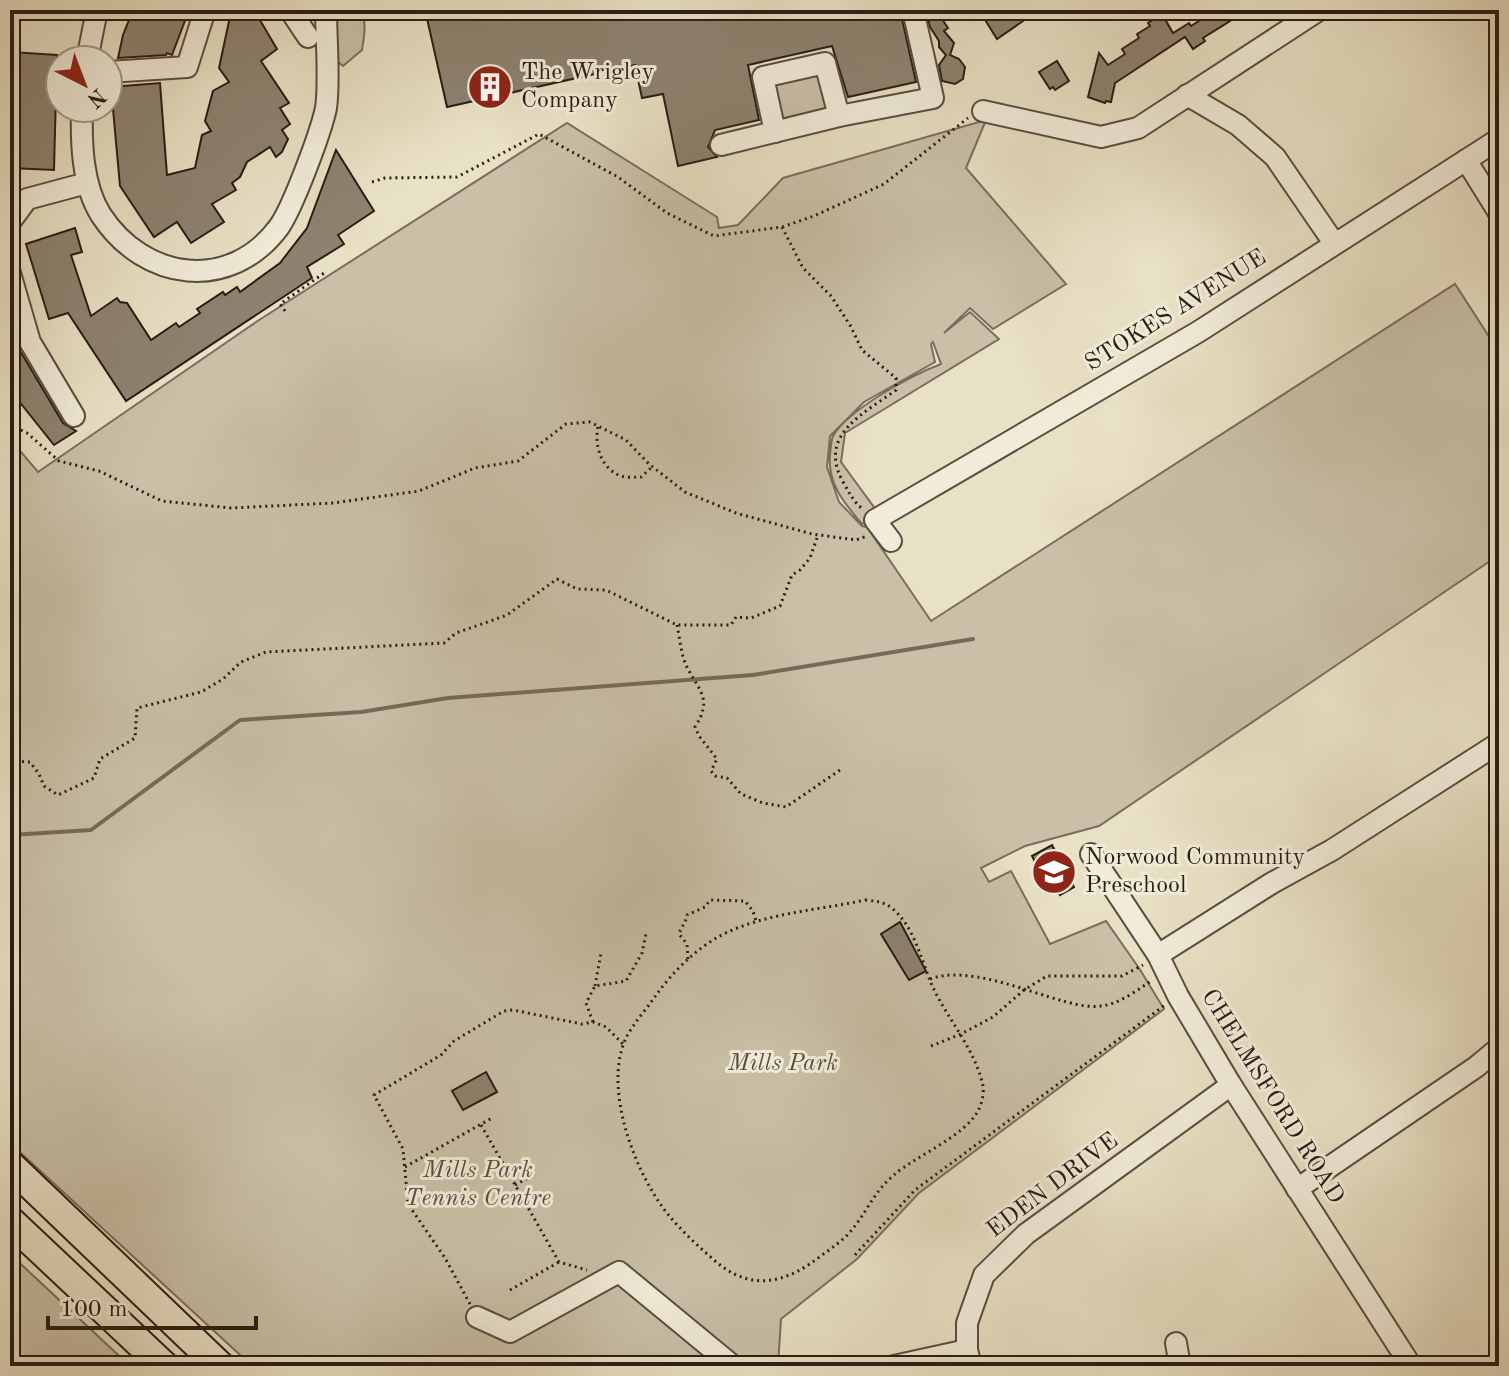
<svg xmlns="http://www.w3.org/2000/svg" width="1509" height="1376" font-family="'Old Standard TT',serif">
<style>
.green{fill:#c9c0a7;stroke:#7a6e5e;stroke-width:2}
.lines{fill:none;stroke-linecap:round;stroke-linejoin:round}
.stream{stroke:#766a5a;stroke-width:4}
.building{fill:#8d8270;stroke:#2a1c14;stroke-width:2}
.minor-casing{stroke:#5a4d40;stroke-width:24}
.highway-casing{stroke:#2a1c14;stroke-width:32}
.path{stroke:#2a1c14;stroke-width:3;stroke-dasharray:2 4;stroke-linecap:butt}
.minor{stroke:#f1ecd9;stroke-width:20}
.highway{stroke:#e9e1c5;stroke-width:28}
.labels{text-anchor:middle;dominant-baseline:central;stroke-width:6;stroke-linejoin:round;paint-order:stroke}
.poi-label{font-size:24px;fill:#2a1c14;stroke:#f1ecd9;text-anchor:start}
.street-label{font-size:24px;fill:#2a1c14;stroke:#f1ecd9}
.park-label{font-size:24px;font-style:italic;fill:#5a4d40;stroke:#f1ecd9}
</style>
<rect width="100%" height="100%" fill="#e9e1c5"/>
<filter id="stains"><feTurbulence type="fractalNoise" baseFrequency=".0025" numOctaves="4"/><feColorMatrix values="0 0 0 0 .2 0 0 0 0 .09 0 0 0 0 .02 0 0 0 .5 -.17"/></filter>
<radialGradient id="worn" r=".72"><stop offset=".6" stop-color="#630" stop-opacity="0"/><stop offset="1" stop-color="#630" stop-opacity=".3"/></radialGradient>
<!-- green -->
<g class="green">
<path d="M336 10H361C367 23 364 37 362 50L343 66 337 61Z"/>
<path d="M820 73 827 108 824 113 783 120 775 83Z"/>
<path d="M986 120 966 168 1066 284 993 329 970 308 944 333 970 312 999 339 845 433 841 462 879 514 862 524C844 503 827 483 830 454 831 448 831 440 833 436 849 409 912 375 941 364L933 342 931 344 935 362 864 402 830 436 827 467 839 502 862 526 867 527 931 621 1455 284 1499 352V555L1099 826 1025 846 981 868 989 882 1011 871 1050 944 1106 921 1139 968 1164 1009 919 1193 857 1259 781 1319 778 1366H252L10 1143V439L38 472 256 322 567 123 717 217 719 228 738 225 783 178Z"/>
<path d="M10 1254 130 1366H10Z"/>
</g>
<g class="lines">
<!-- stream -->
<path class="stream" d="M10 835 91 830 240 720 361 712 448 698 753 675 973 639"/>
</g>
<!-- building -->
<g class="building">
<path d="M133 10H189L172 55 167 53 166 55 118 58 123 35Z"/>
<path d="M235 10H254L277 49 261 61 289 103 280 108 290 124 282 130 288 139 282 152 276 157 270 147 247 162 240 177 232 183 236 190 212 204 224 222 191 243 177 222 154 237 120 186 111 87 160 83 167 175 195 168 202 135 211 131 205 121 213 91 229 82 219 68 231 12Z"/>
<path d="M445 10H900L916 82 848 97 832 46 748 65 759 120 715 130 708 147 717 157 678 166 663 94 642 98 635 65 447 107 426 14Z"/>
<path d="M926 10H936L948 28 944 31 954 43 950 55 959 59 965 67 963 79 955 84 942 81 939 65 946 55 939 47V41L930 27Z"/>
<path d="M979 10H1039L997 39Z"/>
<path d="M1216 10H1241L1229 18 1230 21 1203 38 1205 41 1193 49 1185 37 1115 83 1111 102 1106 101 1105 103 1088 97 1099 53 1108 65 1125 54 1122 49 1139 38 1137 34 1150 26 1148 23 1162 14 1173 33 1189 23 1191 26Z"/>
<path d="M10 52 57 55 54 170 10 168Z"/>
<path d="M1057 61 1069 81 1055 90 1053 87 1050 89 1039 72Z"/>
<path d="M336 150 374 211 338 235 344 244 307 267 312 278 126 401 68 313 49 319 26 244 75 228 82 252 71 255 91 316 117 298 120 302 127 303 151 340 176 323 179 327 200 313 197 309 223 292 225 295 237 287 240 292 280 263 307 228Z"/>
<path d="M10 320 19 349 63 423 76 431 54 445 10 390Z"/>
<path d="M1052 845 1074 887 1060 895 1056 886 1046 892 1036 874 1040 872 1032 856Z"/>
<path d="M900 922 926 971 909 980 881 934Z"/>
<path d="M486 1072 497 1092 463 1110 452 1091Z"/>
</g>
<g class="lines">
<!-- minor casing -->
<g class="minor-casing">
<g id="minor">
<path d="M290 10 308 37"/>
<path d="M87 60 97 10"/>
<path d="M108 72 187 67 205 10"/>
<path d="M1187 95 1238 125 1275 157 1334 243"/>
<path d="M82 108C81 142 82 185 101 215 144 281 230 293 279 227 293 207 321 132 326 108 330 81 326 39 326 10"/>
<path d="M983 111 1101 137 1138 128 1319 10"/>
<path d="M775 132 763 77 825 63 839 116"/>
<path d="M721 145 839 116 933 98 913 10"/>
<path d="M1466 160 1499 213"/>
<path d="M10 222 27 199 87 183"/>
<path d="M10 273 30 342 74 416"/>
<path d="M891 541 875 520 1198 332 1499 139"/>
<path d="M1091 854 1158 955 1178 996 1231 1085 1411 1366"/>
<path d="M1158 955 1272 883 1332 850 1499 743"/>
<path d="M1297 1189 1476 1067 1499 1048"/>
<path d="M477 1317 510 1332 619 1272 733 1366"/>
<path d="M1176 1343 1180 1366"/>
<path d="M894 1366 967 1350"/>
<path d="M971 1366 967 1350V1323L984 1275 1026 1234 1231 1085"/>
<path d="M1496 1366 1499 1364"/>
</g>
</g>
<!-- highway casing -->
<g class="highway-casing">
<g id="highway">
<path d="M10 1165 220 1366"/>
<path d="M10 1221 164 1366"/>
</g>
</g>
<!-- path -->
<g class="path">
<path d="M372 182 385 178 457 177 539 134 618 177 667 213 714 236 782 227 814 216 884 184 968 118"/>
<path d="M782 227 803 268 831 296 850 325 862 350 896 378V390C865 413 818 434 842 480 849 492 853 502 864 510"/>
<path d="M285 311 280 304 327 271"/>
<path d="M10 425 27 433 59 461 99 471 162 501 231 508 333 503 419 491 475 468 518 461 566 424 590 422 626 440 649 464 685 492 736 513 812 534 856 540 867 536"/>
<path d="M598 427C594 445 601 469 621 476 627 478 635 477 641 477L652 467"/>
<path d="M677 625C680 639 681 657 688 669 701 693 712 700 695 727L699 736 717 759 711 771 715 776 727 778 741 794 763 803 786 807 840 770"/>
<path d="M10 761 30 762 39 774 44 786 58 795 94 778 100 759 135 738 137 708 201 692 223 679 241 662 266 652 444 643 456 633 507 615 557 579 577 589 606 590 677 625H731L736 617 751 618 780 606 792 575 800 570 810 558 818 535"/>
<path d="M865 900C876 901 885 902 893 909 914 927 921 959 931 983 946 1018 975 1048 983 1086 984 1093 982 1103 979 1109 966 1136 917 1155 894 1175 874 1191 866 1214 850 1232 842 1241 832 1248 822 1255 787 1283 751 1293 714 1260 699 1247 684 1233 671 1218 636 1177 602 1089 626 1038 633 1024 645 1011 654 998 673 971 700 944 730 931 774 912 820 910 865 900Z"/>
<path d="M688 959 687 944 679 934C681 927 686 923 687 915L705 907 710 900 745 901 753 911 756 921"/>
<path d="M930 979C966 965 1026 991 1063 1001 1074 1004 1089 1008 1101 1006 1119 1004 1136 991 1151 981"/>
<path d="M595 986 601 953"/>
<path d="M593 1022 586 1003 595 986 626 981 642 953 646 934"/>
<path d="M931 1046 961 1034 993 1017 1024 990 1047 976H1122L1143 965"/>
<path d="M481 1125 559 1262 587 1270"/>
<path d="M405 1167 492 1118"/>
<path d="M515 1185 530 1177 534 1167"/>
<path d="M855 1255 915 1190 1165 1005"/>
<path d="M510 1290 559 1262"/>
<path d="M470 1304 445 1258 408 1204 403 1149 374 1095 441 1055 454 1041 504 1011 513 1010 582 1024 593 1022 606 1027 624 1045"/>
</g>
<!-- minor -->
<use href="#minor" class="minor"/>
<!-- highway -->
<use href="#highway" class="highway"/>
</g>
<!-- icons -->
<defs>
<g id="building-disc" transform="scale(2.3)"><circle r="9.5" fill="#8f2418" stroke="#f1ecd9"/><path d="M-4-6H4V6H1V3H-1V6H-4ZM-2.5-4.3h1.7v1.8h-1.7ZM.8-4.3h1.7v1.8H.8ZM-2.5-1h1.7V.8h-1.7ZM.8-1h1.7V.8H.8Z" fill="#fff"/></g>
<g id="school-disc" transform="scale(2.3)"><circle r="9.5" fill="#8f2418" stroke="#f1ecd9"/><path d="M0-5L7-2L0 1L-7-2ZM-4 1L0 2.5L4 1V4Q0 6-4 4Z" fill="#fff"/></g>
</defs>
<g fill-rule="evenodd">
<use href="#building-disc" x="490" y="87"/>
<use href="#school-disc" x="1054" y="872"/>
</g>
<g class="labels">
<!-- poi labels -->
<g class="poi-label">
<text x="521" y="73">The Wrigley<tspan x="521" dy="28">Company</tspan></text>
<text x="1085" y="858">Norwood Community<tspan x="1085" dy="28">Preschool</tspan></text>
</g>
<!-- street labels -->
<g class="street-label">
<text transform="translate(1176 311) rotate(-32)">STOKES AVENUE</text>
<text transform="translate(1272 1097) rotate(58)">CHELMSFORD ROAD</text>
<text transform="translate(1053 1186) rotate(-37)">EDEN DRIVE</text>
</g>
<!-- park labels -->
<g class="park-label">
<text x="783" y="1064">Mills Park</text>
<text x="478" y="1171">Mills Park<tspan x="478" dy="28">Tennis Centre</tspan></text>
</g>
</g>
<!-- margin -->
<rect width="1509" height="1376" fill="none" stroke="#e9e1c5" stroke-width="40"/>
<rect x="12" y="12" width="1485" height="1352" fill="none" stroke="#2a1c14" stroke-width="4"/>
<rect x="20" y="20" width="1469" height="1336" fill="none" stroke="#2a1c14" stroke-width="2"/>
<!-- north arrow -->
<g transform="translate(84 84) rotate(138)"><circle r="38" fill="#f1ecd9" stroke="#a1998a" stroke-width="2"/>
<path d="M0-6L14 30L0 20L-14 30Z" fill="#8f2418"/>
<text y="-12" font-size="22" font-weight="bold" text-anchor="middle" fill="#2a1c14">N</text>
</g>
<!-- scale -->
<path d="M48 1316v12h208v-12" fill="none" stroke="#2a1c14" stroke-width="4"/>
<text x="60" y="1316" font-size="24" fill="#2a1c14" stroke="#f1ecd9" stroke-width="6" paint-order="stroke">100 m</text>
<rect width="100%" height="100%" filter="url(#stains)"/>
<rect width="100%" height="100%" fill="url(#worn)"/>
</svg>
